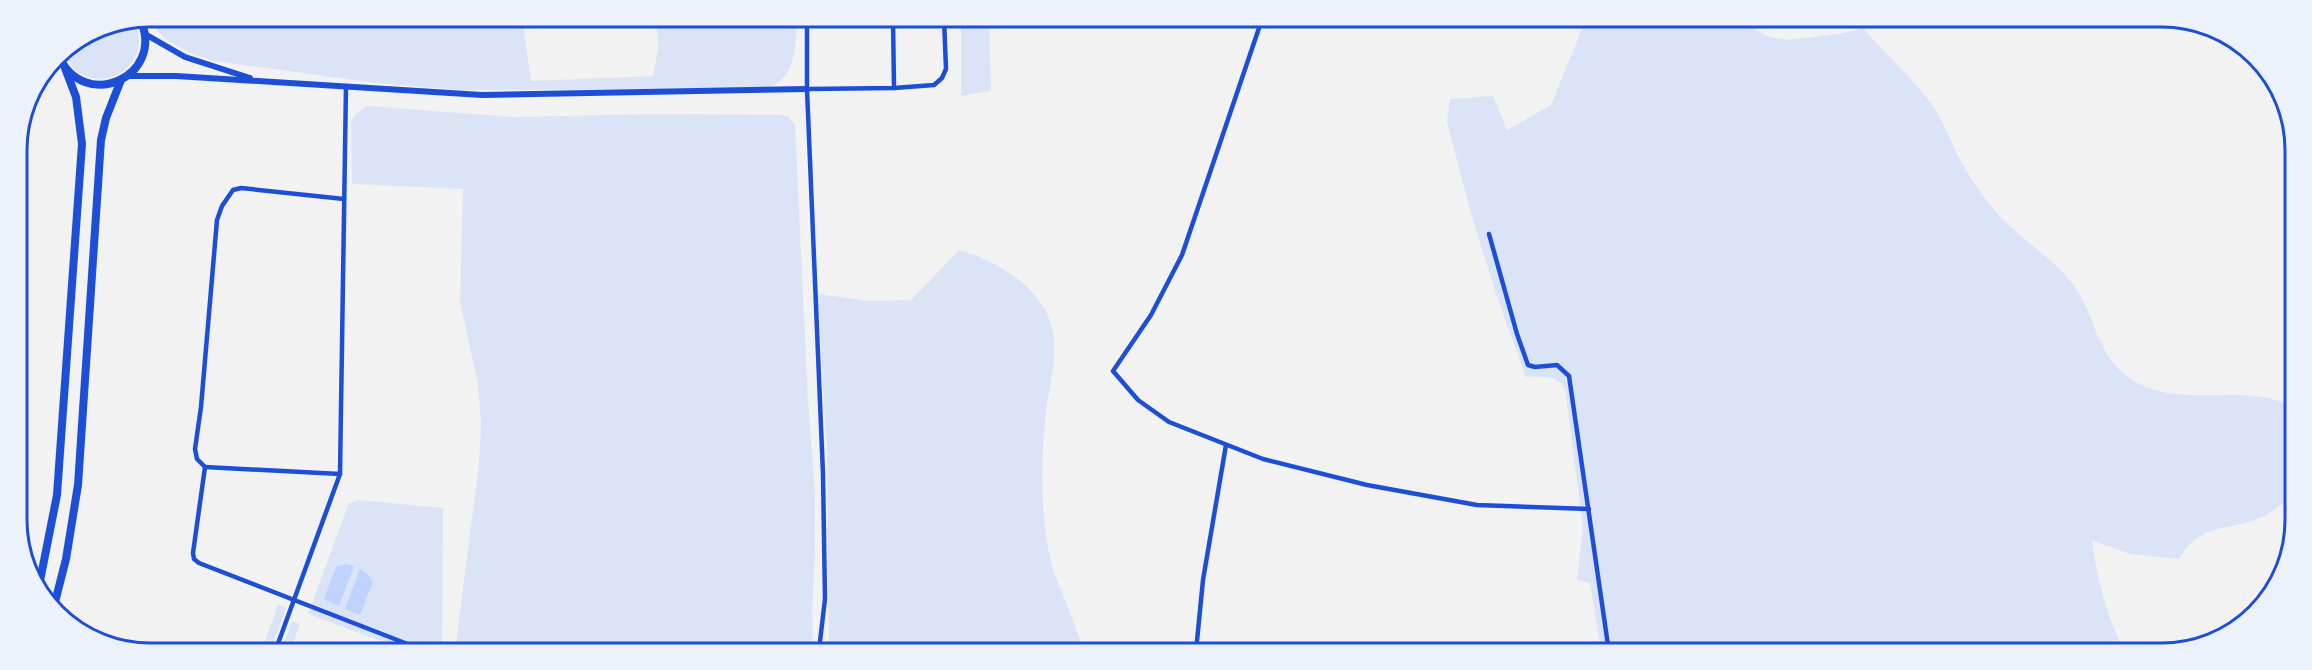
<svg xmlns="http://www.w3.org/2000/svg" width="2312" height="670" font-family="'DM Sans',sans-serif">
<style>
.green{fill:#dbe4f7}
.water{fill:#bfd3fe}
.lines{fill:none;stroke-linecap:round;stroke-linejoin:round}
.minor{stroke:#1d4ed8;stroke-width:4.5}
.tertiary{stroke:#1d4ed8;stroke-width:6}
.trunk{stroke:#1d4ed8;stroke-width:8}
.rim{fill:none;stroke:#1d4ed8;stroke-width:3}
</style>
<rect width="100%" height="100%" fill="#f2f2f2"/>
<!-- green -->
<g class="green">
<path d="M148 17H522L531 81 653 76 658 49 657 18H797C795 45 798 76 768 88L460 90 375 83 215 61C189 53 161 43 148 17Z"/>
<path d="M961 18H989L991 91 961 96Z"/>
<path d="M133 20C161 70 84 106 63 51L99 27Z"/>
<path d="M1598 20H1745C1769 45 1790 40 1821 36 1835 34 1849 33 1863 28 1886 55 1915 80 1935 109 1944 123 1950 139 1957 154 1967 173 1979 191 1992 207 2015 236 2049 254 2071 282 2098 315 2094 358 2136 382 2183 409 2244 382 2292 406L2291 498C2281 504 2272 513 2260 518 2227 532 2200 522 2179 559L2130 554 2092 540C2097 580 2107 617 2125 653L1601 652 1590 583 1577 580 1583 527 1565 389C1557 374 1541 377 1526 377L1496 294 1470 210 1447 122 1450 99 1493 96 1507 130 1551 105 1583 26Z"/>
<path d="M368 106 514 117 653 114 782 115 789 117 795 125 808 401 815 493V552L812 610 813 650H455L479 465 481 424 478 384 460 302 463 189 352 184 351 121 357 113Z"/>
<path d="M959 250C995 261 1036 283 1050 321 1061 352 1048 388 1045 420 1041 467 1040 520 1052 566 1055 578 1061 588 1065 600 1072 617 1077 634 1085 651L829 650 827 454 818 294 869 301 911 300Z"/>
<path d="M359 500 443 508 442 650H405L308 614 349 503Z"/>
<path d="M278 605 286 608 271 649H262Z"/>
<path d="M292 621 300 624 291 649H282Z"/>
</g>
<!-- water -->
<g class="water">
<path d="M345 564 354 566 339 606 324 599 336 567Z"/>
<path d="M360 569 368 574 373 582 360 615 345 609Z"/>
</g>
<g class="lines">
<!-- minor -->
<g class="minor">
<path d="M807 18V89L823 474 825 599 819 650"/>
<path d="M893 18 894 88"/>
<path d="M1259 28 1182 255 1151 315 1113 371 1138 400 1169 422 1263 459 1367 485 1477 505 1589 509"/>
<path d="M807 89 894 88 934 85 942 78 946 69 944 18"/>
<path d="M1489 234 1517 334 1528 365 1535 367 1557 365 1569 376 1609 652"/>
<path d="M205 467 197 459 195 449 201 407 217 220 222 206 233 190 241 188 344 199"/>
<path d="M340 474 205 467 193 553 194 559 199 563 423 650"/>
<path d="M276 649 340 474 346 86"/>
<path d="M444 650 453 649"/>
<path d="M1196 651 1203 580 1226 445"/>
</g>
<!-- tertiary -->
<g class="tertiary">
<path d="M145 34 185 57 250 78"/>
<path d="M128 76H176L482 95 807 89"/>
</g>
<!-- trunk -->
<g class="trunk">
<path d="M58 54C82 114 167 77 140 19"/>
<path d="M39 586 57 495 82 144 76 97 65 68"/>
<path d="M53 610 66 559 78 485 101 140 106 118 121 80"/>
</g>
</g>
<!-- crop -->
<path d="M0 0H2312V670H0ZM150 27H2162A123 123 0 0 1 2285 150V520A123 123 0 0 1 2162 643H150A123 123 0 0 1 27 520V150A123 123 0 0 1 150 27Z" fill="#edf1fc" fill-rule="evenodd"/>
<path class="rim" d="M150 27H2162A123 123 0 0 1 2285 150V520A123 123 0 0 1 2162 643H150A123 123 0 0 1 27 520V150A123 123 0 0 1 150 27Z"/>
</svg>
